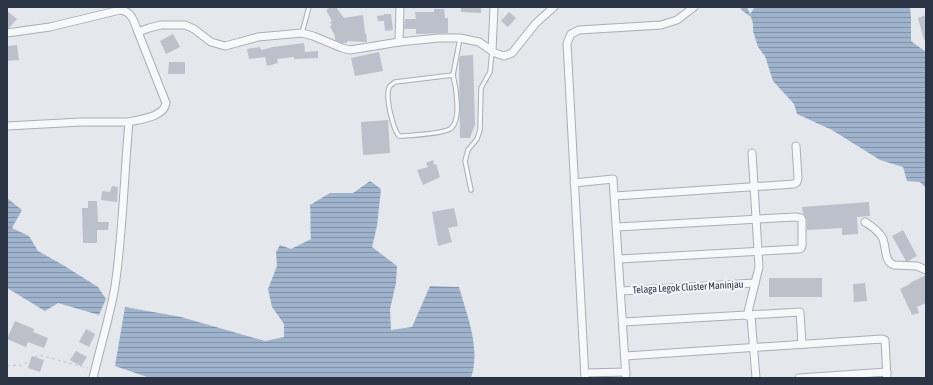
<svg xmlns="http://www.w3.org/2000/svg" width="933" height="385" font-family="'Asap Condensed',sans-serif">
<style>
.water{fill:url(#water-rules)}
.building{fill:#bbc0ca}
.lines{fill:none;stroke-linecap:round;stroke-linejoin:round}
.lane-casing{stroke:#a9aeb7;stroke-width:5.5}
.street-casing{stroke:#a9aeb7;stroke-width:9}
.path{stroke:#c2c5cb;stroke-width:1;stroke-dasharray:3 3;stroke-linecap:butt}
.lane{stroke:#f7f8fa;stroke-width:3.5}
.street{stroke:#f7f8fa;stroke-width:7}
.labels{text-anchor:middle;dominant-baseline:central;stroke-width:4;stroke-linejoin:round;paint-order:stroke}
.street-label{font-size:10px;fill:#2b3445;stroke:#f4f6f9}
</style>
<defs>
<pattern id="water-rules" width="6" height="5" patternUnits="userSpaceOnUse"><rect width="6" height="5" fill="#9fb4cc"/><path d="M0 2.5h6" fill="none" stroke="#8293a7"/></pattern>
</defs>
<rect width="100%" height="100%" fill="#e4e7ec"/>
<!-- water -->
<g class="water">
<path d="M744 7H747L750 14 755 7H910L911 17V41L926 52V188L920 182 907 181 903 167 880 160 832 130 797 114 794 104 773 81 765 56 758 47 753 31V24L751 17 740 9Z"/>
<path d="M370 181 381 189 377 226 372 247 397 266 396 283 390 309 391 330 412 327 430 286 459 287C467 316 481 348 471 378H150L115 366 125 307 181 317 265 341 284 337V324L272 307 268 289 277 266 276 252 280 245 291 249 311 239C310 227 311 217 310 205L330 193H353Z"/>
<path d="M7 198 22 210 12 228 29 236 38 251 63 265 98 287 106 299 99 315 58 303 45 311 7 288Z"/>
</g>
<!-- building -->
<g class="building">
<path d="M331 7H336L344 18 363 15 365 33H366L367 42 347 41V43H342L335 40V36L330 26 332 25 330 22 332 21 326 10Z"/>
<path d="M461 7H481V13L461 12Z"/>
<path d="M434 9H444L445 18H448V33L416 34V29H404L405 19H416L415 12H434Z"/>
<path d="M7 11 17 19 9 28H7Z"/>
<path d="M509 12 516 18 508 27 501 21Z"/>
<path d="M384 14H391L393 30 385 31 384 21H378L377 16 384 15Z"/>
<path d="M926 15V39L924 40 918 18Z"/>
<path d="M173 34 180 47 166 54 160 41Z"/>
<path d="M304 43 305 52 318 51V58L294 59V57L277 59 278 63 267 66 265 57 249 59 247 49 260 47 261 50 273 47Z"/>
<path d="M17 45 19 60 7 61V46Z"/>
<path d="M379 52 383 71 355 76 351 58Z"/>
<path d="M473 55 475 124 470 138H460L459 60 460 56Z"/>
<path d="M169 62H185V74H168Z"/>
<path d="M388 120 390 153 363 155 361 122Z"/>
<path d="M433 160 434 165 436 164 440 177 423 185 417 170 428 167 426 163Z"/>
<path d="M112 186 118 187 117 202 101 200 102 191 110 192Z"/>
<path d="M88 201H97L98 222H109L108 230H98L97 231V243H83L82 208H88Z"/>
<path d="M869 202 870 216 857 217 858 234 842 235V228L807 230V220L803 213 802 207Z"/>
<path d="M454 208 458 226 448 228 452 242 438 246 432 212Z"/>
<path d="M903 230 917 256 908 261H906L892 236Z"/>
<path d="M926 275V303L917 307 919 313 912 315 900 289 910 284V283Z"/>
<rect x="769" y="278" width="53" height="19"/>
<path d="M865 283 867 301 854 302 853 284Z"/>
<path d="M15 321 34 329 33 332 48 338 44 348 28 342 26 347 7 339Z"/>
<path d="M86 329 95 334 89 347 79 342Z"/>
<path d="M76 351 87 357 81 366 70 360Z"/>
<path d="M32 356 44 360 40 372 28 368Z"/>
</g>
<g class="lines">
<!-- lane casing -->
<g class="lane-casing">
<g id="lane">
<path d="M302 33 309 7"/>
<path d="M453 75C456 87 462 121 450 129 441 134 414 135 403 136H399C393 129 384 94 390 86L395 82Z"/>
<path d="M453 75 460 38"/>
<path d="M471 190 465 161 468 150 477 139 480 130 481 88 490 72 492 51"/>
</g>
</g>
<!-- street casing -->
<g class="street-casing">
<g id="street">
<path d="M7 33 50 27 120 10C132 11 134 22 138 32L149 28 161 25H185L194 29 211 42 225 46 258 37 302 33 313 36 342 48 350 50 399 42 439 38H460L479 42 495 53 504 56 512 53 536 23 554 7"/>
<path d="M399 42 400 7"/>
<path d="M492 51 494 7"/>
<path d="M7 126 81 122H129"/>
<path d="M574 183 613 179 626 378"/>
<path d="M615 196 794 184 797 182 798 178 796 146"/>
<path d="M865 222C871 226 878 230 882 237 887 246 883 261 894 265L917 266 926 270"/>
<path d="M617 227 795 217 801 218 802 220V246L801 248 799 249 619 259"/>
<path d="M621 291 755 283"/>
<path d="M747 316 759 267 752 153"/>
<path d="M751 316 756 378"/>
<path d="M623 322 800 312 802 344"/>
<path d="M625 356 882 339 885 340 887 378"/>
<path d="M585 373 626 372"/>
<path d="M93 378C100 347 110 317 115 286 123 232 124 176 129 122 141 119 164 117 166 103L138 32"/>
<path d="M585 378 567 43 571 34 579 30 661 25 677 20 694 7"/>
<path d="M799 378 887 372"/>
</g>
</g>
<!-- path -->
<path class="path" d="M7 366 22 365 39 355 88 368"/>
<!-- lane -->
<use href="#lane" class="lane"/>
<!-- street -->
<use href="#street" class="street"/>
</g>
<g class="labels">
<!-- street labels -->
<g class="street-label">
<text transform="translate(688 287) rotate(-3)">Telaga Legok Cluster Maninjau</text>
</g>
</g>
<!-- border -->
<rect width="933" height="385" fill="none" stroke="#2b3445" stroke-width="16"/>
</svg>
